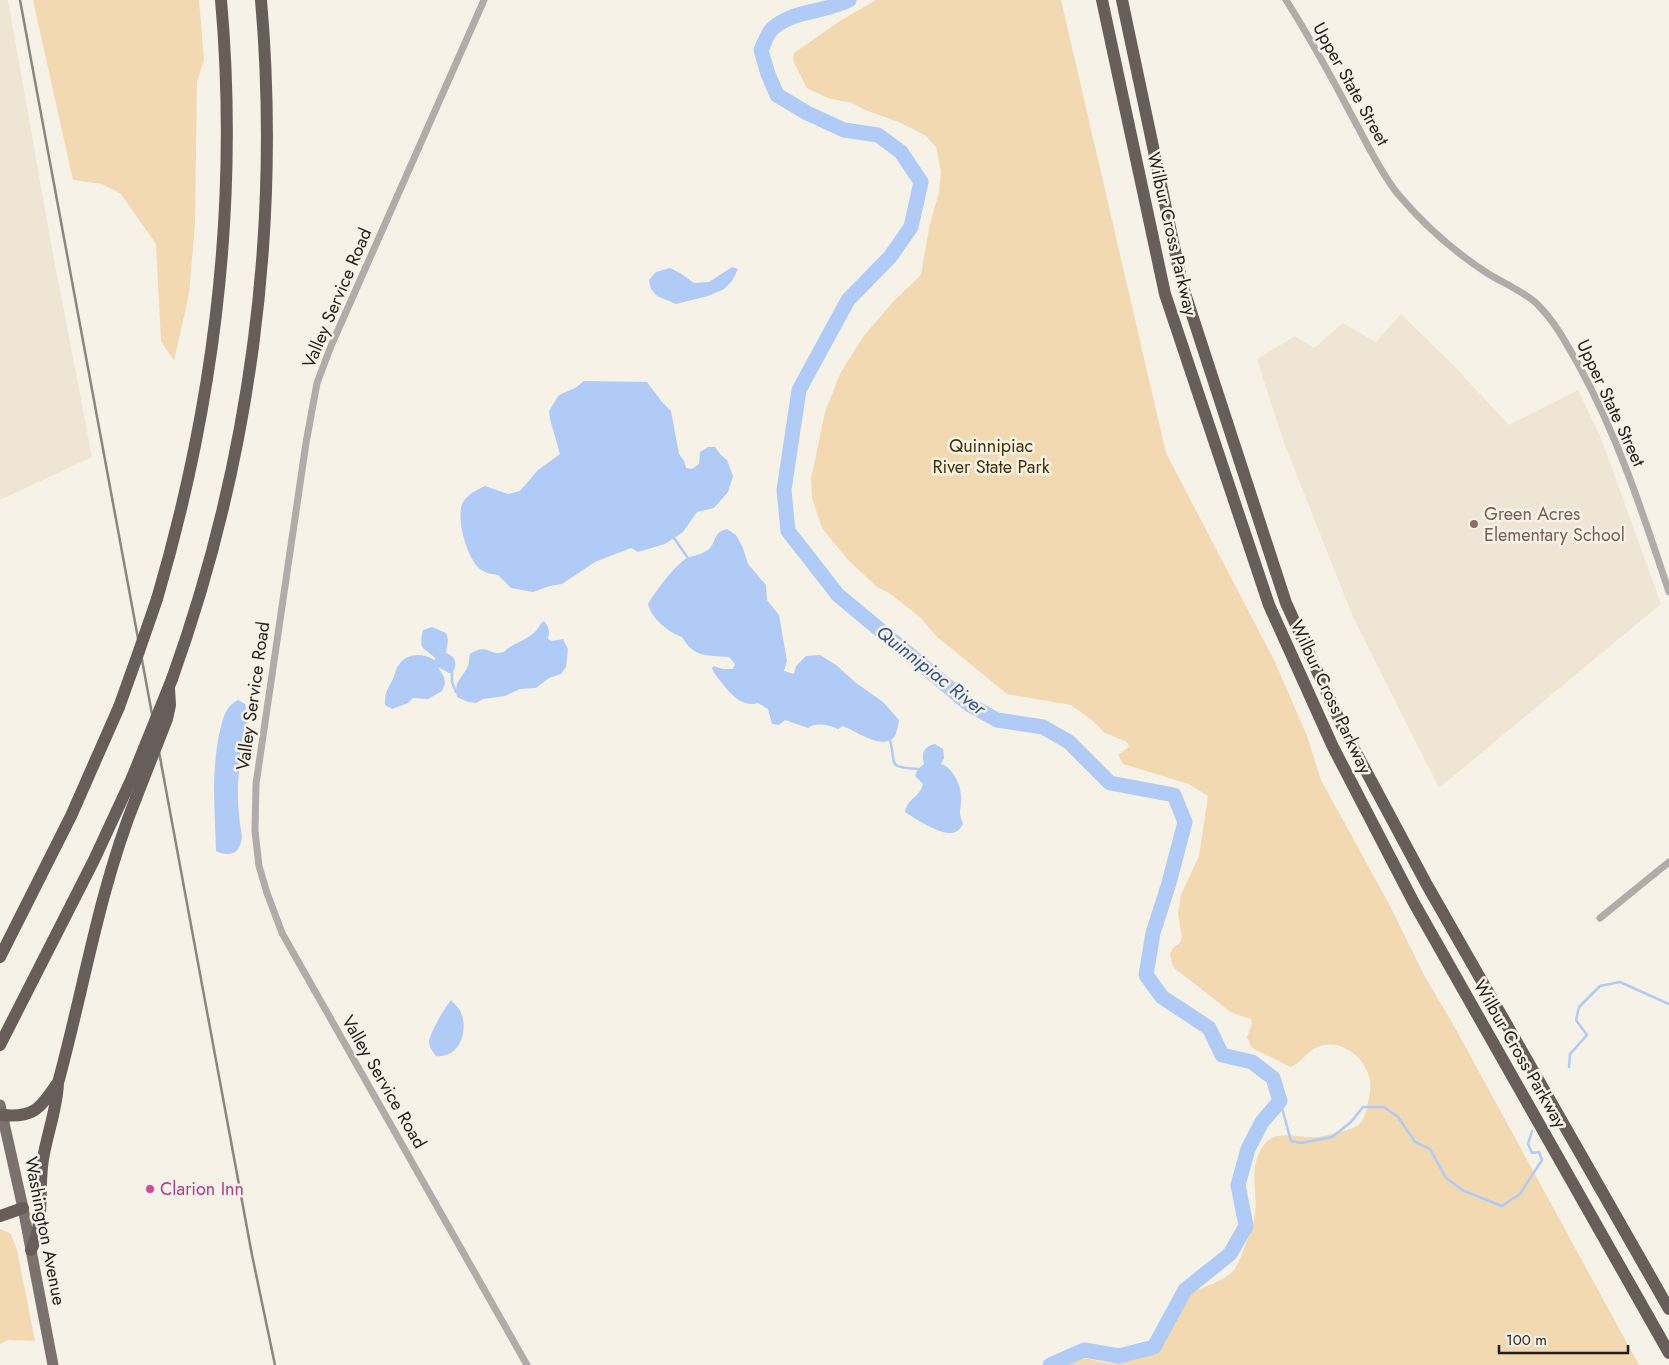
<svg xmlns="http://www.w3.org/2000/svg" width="1669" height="1365" font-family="Jost,sans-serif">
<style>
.built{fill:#efe5d4}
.green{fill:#f2d9b1}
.water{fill:#b0cbf6}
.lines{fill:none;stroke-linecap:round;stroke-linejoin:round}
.stream{stroke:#b0cbf6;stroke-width:2.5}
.river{stroke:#b0cbf6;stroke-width:15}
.minor{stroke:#b1acaa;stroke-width:7}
.primary{stroke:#7b726f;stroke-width:11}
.motorway{stroke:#675e5a;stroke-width:12}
.rail{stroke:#8b8780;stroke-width:2.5}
.motorway-bridge{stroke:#675e5a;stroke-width:12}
.education-dot{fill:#8d6e63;stroke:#f7f2e8;stroke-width:2}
.hotel-dot{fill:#d1479c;stroke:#f7f2e8;stroke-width:2}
.labels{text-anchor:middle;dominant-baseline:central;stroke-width:5;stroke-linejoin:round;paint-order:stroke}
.street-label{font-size:18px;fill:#201e1a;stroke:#f7f2e8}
.park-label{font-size:18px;fill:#463000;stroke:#f7f2e8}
.education-label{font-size:18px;fill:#785e54;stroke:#f7f2e8;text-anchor:start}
.hotel-label{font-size:18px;fill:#b23c85;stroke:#f7f2e8;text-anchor:start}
.water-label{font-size:19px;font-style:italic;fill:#2d5594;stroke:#f7f2e8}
</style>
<rect width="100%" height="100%" fill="#f7f2e8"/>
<!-- built -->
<g class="built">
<path d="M0 0H8L52 249 92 457 0 500Z"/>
<path d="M1401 314 1452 364 1509 425 1578 390 1601 438 1661 604 1439 788 1353 617 1284 443 1257 359 1295 336 1314 348 1343 323 1376 342Z"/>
</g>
<!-- green -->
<g class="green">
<path d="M33 0H199L204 60 197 82 195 224 189 294 174 361 161 341 156 244 121 194 102 184 73 180Z"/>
<path d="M876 0H1061L1166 453 1274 660 1307 736 1321 780 1390 906 1424 975 1454 1026 1639 1365H1055C1069 1349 1095 1363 1112 1363 1122 1362 1143 1354 1151 1348 1165 1339 1168 1319 1176 1307 1191 1286 1218 1287 1233 1271 1238 1267 1253 1226 1254 1219 1260 1194 1246 1170 1264 1145 1276 1128 1300 1139 1317 1137 1322 1137 1353 1129 1357 1126 1363 1122 1366 1113 1367 1107 1369 1098 1371 1090 1370 1081 1367 1060 1345 1041 1324 1045 1308 1048 1304 1061 1291 1067L1252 1048 1247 1037 1252 1023 1251 1019 1232 1013 1173 967 1170 954 1174 947 1180 943 1182 937 1178 914 1181 895 1199 856 1208 796 1189 784 1123 764 1118 755 1129 747 1127 742 1105 733 1092 720 1071 705 1007 694 936 636 921 618 889 593 877 587 847 559 822 528 812 498 811 479 825 412 840 374 863 337 893 302 921 275 930 224 939 193 941 171 936 147 926 136 899 122 865 110 852 103 828 98 807 88 793 61 794 53 840 21Z"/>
<path d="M0 1229 10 1233 17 1250 35 1341 8 1340 0 1344Z"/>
</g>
<!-- water -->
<g class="water">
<path d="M732 267 738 269 732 281 724 289 708 296 676 304 657 296 651 289 649 280 656 272 670 268 680 273 694 283 709 282Z"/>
<path d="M584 381 647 382 662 402 671 411 679 454 684 461 686 468 692 469 699 464 700 452 708 447H715L720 454 727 460 733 476 728 492 714 508 697 512 683 532 665 544 638 552 631 548 595 562 562 584 550 586 533 592 511 588 498 575C491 574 485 573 480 569 467 559 455 516 463 502 468 494 477 490 485 486L508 494 520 491 538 470 560 454 550 419 549 411 559 395 575 388Z"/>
<path d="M727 529 736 535 743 548 748 564 766 585 767 600 779 615 787 661 784 671 794 674 796 666 806 656 820 655 836 665 856 683 883 702 899 720C898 725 897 732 895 736 883 752 855 730 843 726L838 729C829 725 816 722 808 728L785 720 779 725 772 724 768 709 758 703C738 709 725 686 714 673L712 668 714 666 723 669H733L735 664 729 657C707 655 694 658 682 637 668 632 652 619 648 604 655 592 675 565 687 558 694 555 702 555 709 549 717 541 713 532 727 529Z"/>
<path d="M544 621C549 627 550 631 548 639L552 641 563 639 568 649 566 667 561 674 549 678 536 688 520 689 505 696 483 699 476 703 468 702 457 697C453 681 463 678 468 666 469 663 469 658 470 654 488 642 490 657 503 652 506 651 507 648 510 647 518 642 527 639 534 633 538 630 539 624 544 621Z"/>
<path d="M432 627 446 633 448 640 446 653C456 656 458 665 452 673H449L438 667 444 677 445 684 442 691 428 699 413 698 408 703 392 709 385 705C385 691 387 691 393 679 395 675 395 671 397 668 404 653 422 652 434 660L436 659C424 646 418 652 423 630Z"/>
<path d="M238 700 245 704C252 727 241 750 239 773 237 789 238 808 240 824 241 832 244 838 239 847 235 856 224 855 216 851 215 810 211 776 219 735 223 720 224 707 238 700Z"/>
<path d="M935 744 943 749 944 758 941 764C954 768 962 787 961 800 961 804 960 809 960 813 960 816 962 821 963 824 960 829 957 833 950 833 939 834 914 818 905 812 908 797 919 799 923 784L915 776 918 769 924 764C921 753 924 746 935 744Z"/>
<path d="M451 1000C453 1003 457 1006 459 1009 470 1027 461 1059 436 1056 433 1052 429 1047 429 1041 431 1031 444 1009 451 1000Z"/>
</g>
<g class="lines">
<!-- stream -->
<g class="stream">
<path d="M674 538 688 558"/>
<path d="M452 673V682L456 692"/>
<path d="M890 740C897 764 885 767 918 769"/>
<path d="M1569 1067 1570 1054 1587 1035 1576 1020 1579 1007 1600 986 1620 982 1669 1004"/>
<path d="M1280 1101 1291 1141 1301 1143 1332 1137 1351 1122 1363 1107H1384L1398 1117 1415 1142 1430 1149 1446 1178 1464 1191 1502 1206 1520 1194 1542 1160 1539 1152 1532 1153 1528 1144 1532 1131"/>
</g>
<!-- river -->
<path class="river" d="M849 0C825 13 794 9 772 29 767 34 764 44 761 50L768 74 777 95 807 113 844 130 878 135 901 152 921 182 911 227 890 257 848 300 799 390 784 490 788 531 838 595 970 705 997 720 1043 727 1069 742 1110 783 1174 795 1185 822 1169 883 1153 933 1146 975 1162 997 1209 1028 1222 1055 1252 1062 1273 1078 1280 1101 1262 1122 1248 1149 1238 1185 1246 1226 1230 1254 1185 1290 1154 1347 1119 1356 1084 1350 1050 1365"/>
<!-- minor -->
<g class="minor">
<path d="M484 0 331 346 317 383 306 443 256 784 255 831 259 866 267 893 282 933 527 1365"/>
<path d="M1286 0C1310 38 1332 78 1353 118 1367 143 1379 170 1397 193 1423 224 1453 251 1487 273 1501 282 1527 293 1538 305 1555 322 1566 343 1578 364 1618 436 1643 514 1669 592"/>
<path d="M1600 918 1669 862"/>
</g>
<!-- primary -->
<path class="primary" d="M0 1105 23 1208 53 1365"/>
<!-- motorway -->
<g class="motorway">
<path d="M1102 0 1165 294 1269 605 1333 747 1414 903 1669 1353"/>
<path d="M1122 0 1182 284 1286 603 1344 730 1427 885 1669 1309"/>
<path d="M157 599C214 405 239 202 221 0"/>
<path d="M172 679C250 462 281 230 261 0"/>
<path d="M0 957 71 816 119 707"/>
<path d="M0 1045 94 860 132 778"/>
<path d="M2 1115C33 1118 40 1109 56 1085"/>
<path d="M0 1216 23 1208"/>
<path d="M31 1250C45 1223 38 1189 43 1159 47 1134 57 1109 58 1083 84 988 99 890 136 798"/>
</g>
<!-- rail -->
<path class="rail" d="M20 0 252 1255 275 1365"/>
<!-- motorway-bridge -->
<g class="motorway-bridge">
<path d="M119 707 138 654 157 599"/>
<path d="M132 778 172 679"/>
<path d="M136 798 167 719 170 705 169 688"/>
</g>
</g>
<!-- markers -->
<circle class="education-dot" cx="1474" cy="524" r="5"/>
<circle class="hotel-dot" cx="150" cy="1189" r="5"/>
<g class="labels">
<!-- street labels -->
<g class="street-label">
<text transform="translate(1351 84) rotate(61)">Upper State Street</text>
<text transform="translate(1172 234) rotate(77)">Wilbur Cross Parkway</text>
<text transform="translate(337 298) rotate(-67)">Valley Service Road</text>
<text transform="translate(1611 403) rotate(65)">Upper State Street</text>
<text transform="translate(253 696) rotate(-82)">Valley Service Road</text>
<text transform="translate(1331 697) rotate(65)">Wilbur Cross Parkway</text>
<text transform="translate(1520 1054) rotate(60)">Wilbur Cross Parkway</text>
<text transform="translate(384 1082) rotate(60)">Valley Service Road</text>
<text transform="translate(45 1231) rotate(79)">Washington Avenue</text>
</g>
<!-- park labels -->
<g class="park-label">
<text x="991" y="446">Quinnipiac<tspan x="991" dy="21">River State Park</tspan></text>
</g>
<!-- education labels -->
<g class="education-label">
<text x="1484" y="514">Green Acres<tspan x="1484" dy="21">Elementary School</tspan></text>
</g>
<!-- hotel labels -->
<g class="hotel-label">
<text x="160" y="1189">Clarion Inn</text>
</g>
<!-- water labels -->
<g class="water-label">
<text transform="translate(931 670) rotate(38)">Quinnipiac River</text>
</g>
</g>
<!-- scale -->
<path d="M1499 1345v8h129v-8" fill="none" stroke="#201e1a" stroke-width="2.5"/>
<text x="1506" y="1345" font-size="15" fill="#201e1a" stroke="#f7f2e8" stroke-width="4" paint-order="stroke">100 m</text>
</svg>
